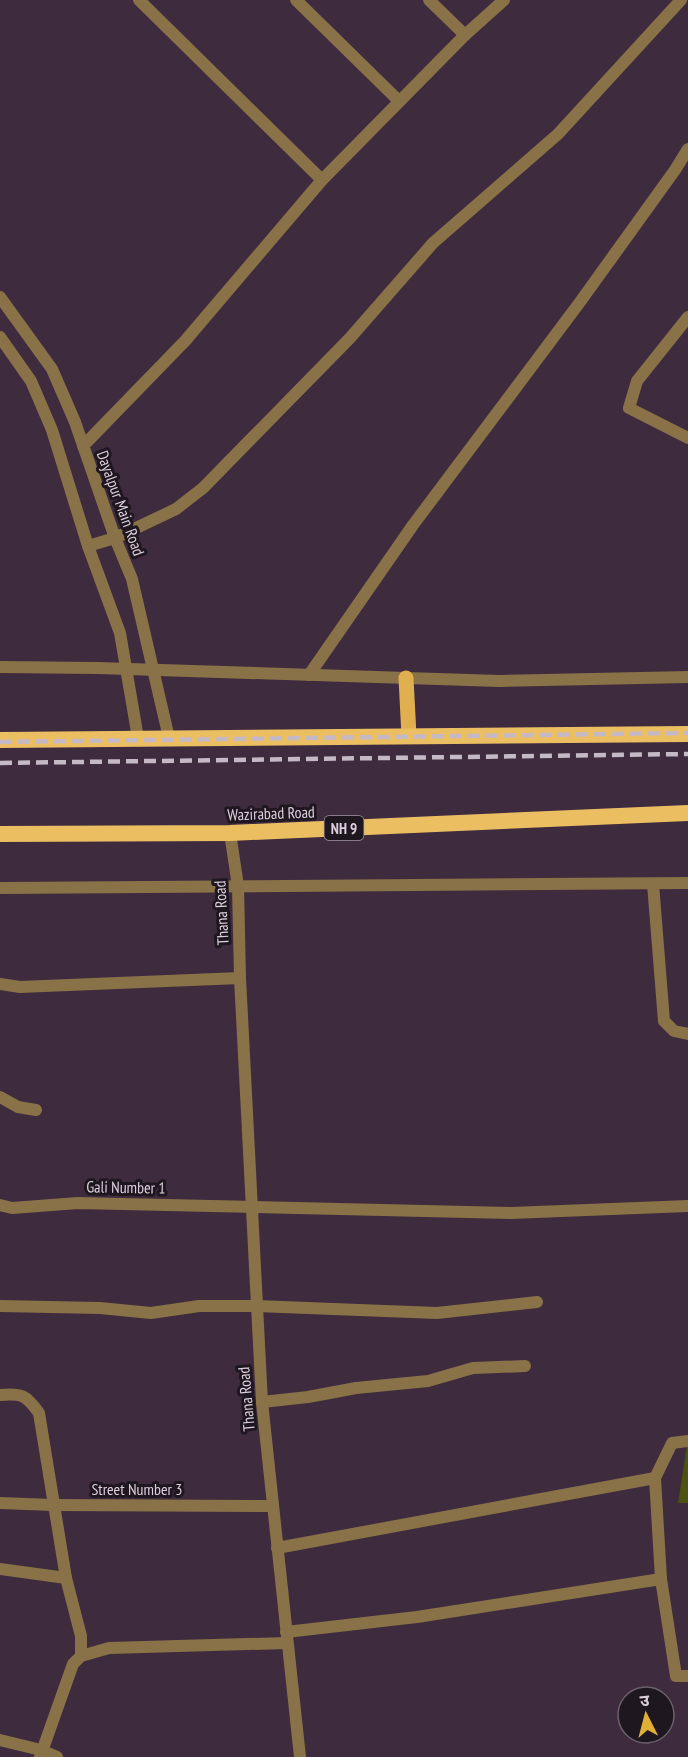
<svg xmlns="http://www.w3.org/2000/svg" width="688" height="1757" font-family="'PT Sans Narrow','Noto Sans Devanagari',sans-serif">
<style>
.green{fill:#4c5211}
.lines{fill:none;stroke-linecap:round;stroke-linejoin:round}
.service{stroke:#897247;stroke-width:12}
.minor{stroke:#897247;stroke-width:12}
.tertiary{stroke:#897247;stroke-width:12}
.primary{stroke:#e0b050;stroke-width:15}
.trunk{stroke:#ecbe62;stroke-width:16}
.rail{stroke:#c6b9c6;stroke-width:4.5;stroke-dasharray:12 6;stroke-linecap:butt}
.labels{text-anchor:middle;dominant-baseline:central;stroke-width:6;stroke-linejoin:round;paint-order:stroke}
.shield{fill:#1f1720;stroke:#a398a4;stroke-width:1.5}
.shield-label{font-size:15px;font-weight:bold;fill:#dcd0dc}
.street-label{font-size:16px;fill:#dcd0dc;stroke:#1f1720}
</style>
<rect width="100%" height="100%" fill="#3e2b3e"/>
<!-- green -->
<path class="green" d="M688 1439V1503H678Z"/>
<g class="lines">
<!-- service -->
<g class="service">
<path d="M653 884 664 1021 674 1031 688 1034"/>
<path d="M53 1505 273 1506"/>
</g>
<!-- minor -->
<g class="minor">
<path d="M139 0 322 180"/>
<path d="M296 0 399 101"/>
<path d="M429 0 465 35"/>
<path d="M688 317 637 381 629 408 688 438"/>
<path d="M83 446 185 341 322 180 465 35 504 0"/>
<path d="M88 546 115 538 176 509 203 488 350 338 433 243 558 134 681 0"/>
<path d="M309 675 413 525 580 302 675 170 688 149"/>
<path d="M0 888 688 883"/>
<path d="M0 984 20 987 240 978"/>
<path d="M0 1097 18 1107 36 1110"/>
<path d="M0 1205 12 1208 78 1203 511 1213 688 1206"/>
<path d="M0 1306 100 1308 151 1313 199 1306H256L437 1313 537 1302"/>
<path d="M0 1395C22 1393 26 1395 39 1413L66 1578 81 1636V1656"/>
<path d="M262 1402 308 1397 356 1388 428 1381 473 1368 525 1366"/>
<path d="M688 1441 672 1443 655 1478 661 1579 676 1676H688"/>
<path d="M0 1503 53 1505"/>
<path d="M277 1548 655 1478"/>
<path d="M0 1569 66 1578"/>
<path d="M286 1632 417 1617 661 1579"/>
<path d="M0 1740 41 1750 57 1757"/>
</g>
<!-- tertiary -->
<g class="tertiary">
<path d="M0 297 52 369 75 422 115 538 132 579 169 738"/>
<path d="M0 337 31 381 52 430 88 546 120 633 138 738"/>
<path d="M0 667 98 668 499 681 688 677"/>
<path d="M230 833 238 886 240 978 262 1402 300 1757"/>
<path d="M40 1757 73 1664 81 1656 109 1648 287 1643"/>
</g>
<!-- primary -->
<path class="primary" d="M406 678 409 736"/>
<!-- trunk -->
<g class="trunk">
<path d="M0 740 688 734"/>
<path d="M0 834 230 833 688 813"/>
</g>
<!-- rail -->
<g class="rail">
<path d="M0 742 688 733"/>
<path d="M0 763 688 754"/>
</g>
</g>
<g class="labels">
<!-- shield labels -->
<rect class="shield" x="324.5" y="816" width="39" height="24" rx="4.5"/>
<g class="shield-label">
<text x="344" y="828">NH 9</text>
</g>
<!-- street labels -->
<g class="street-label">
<text transform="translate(121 503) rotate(70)">Dayalpur Main Road</text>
<text transform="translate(271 813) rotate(-2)">Wazirabad Road</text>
<text transform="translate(221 913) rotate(-93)">Thana Road</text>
<text transform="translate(126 1187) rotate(1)">Gali Number 1</text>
<text transform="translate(246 1399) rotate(-95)">Thana Road</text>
<text x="137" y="1489">Street Number 3</text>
</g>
</g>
<!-- north arrow -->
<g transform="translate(646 1715) rotate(354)"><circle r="28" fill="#1f1720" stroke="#6b616b" stroke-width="1.5"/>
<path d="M0-4.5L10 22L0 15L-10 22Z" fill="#e0b034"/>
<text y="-9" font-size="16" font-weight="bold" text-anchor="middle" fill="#dcd0dc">उ</text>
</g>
</svg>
